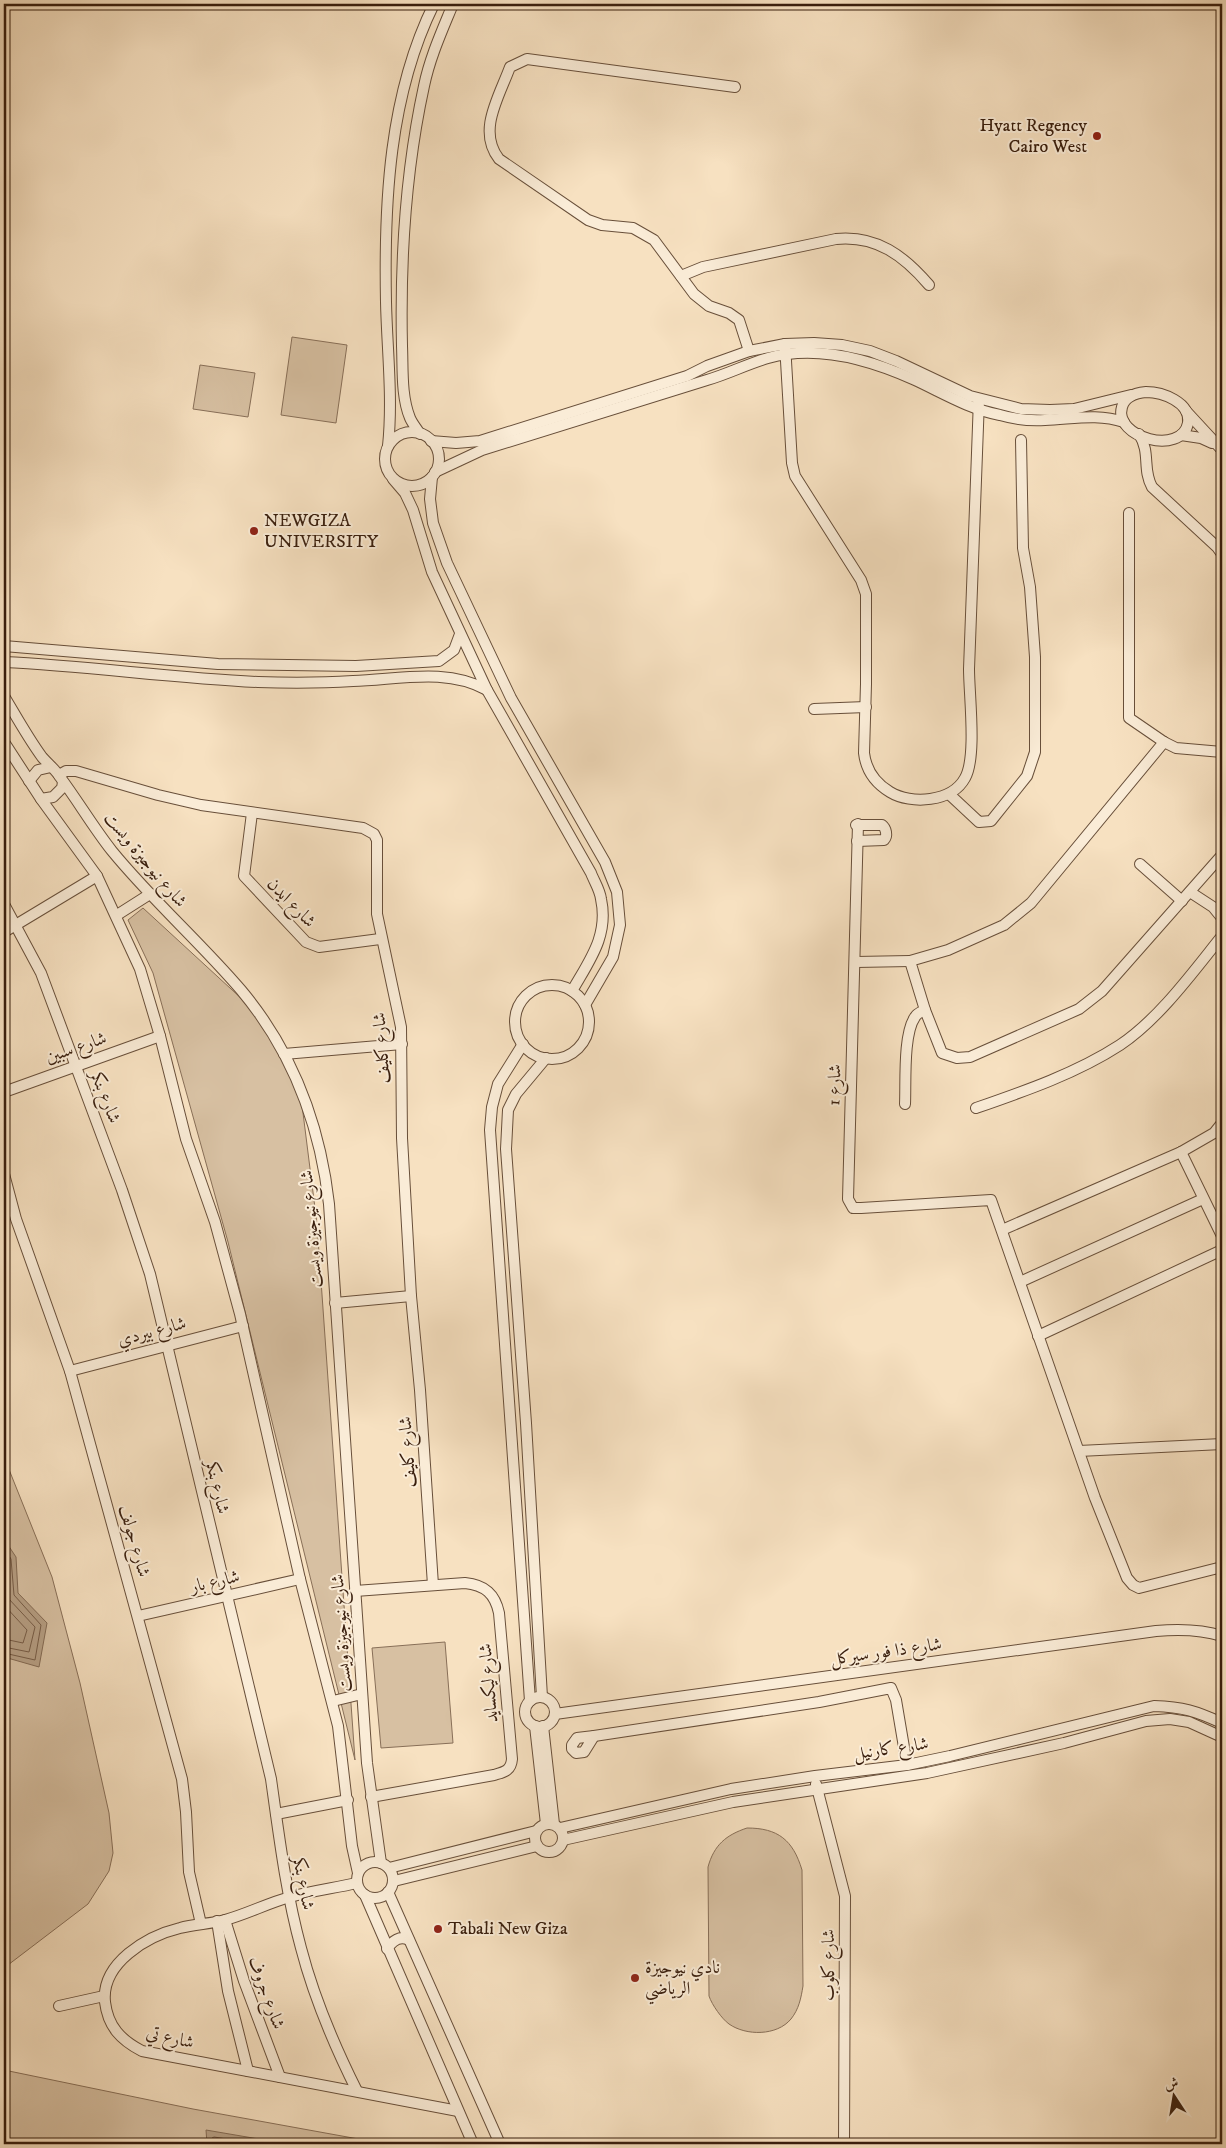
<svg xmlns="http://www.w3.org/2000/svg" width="1226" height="2148" font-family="'IM FELL DW Pica',Amiri,serif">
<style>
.green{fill:#d7c0a2;stroke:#886f58}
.water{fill:#b69f84;stroke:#846b54}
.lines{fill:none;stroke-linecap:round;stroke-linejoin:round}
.shore{stroke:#785e48;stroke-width:1}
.minor-casing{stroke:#684f3a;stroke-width:12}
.minor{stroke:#faecd7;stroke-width:10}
.poi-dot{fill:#8f2418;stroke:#faecd7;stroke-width:2}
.labels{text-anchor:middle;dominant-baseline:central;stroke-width:4;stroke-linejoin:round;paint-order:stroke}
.poi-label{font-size:18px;fill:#391e0d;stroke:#faecd7;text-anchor:start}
.street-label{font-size:18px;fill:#391e0d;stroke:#faecd7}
</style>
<rect width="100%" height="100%" fill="#f7e1c1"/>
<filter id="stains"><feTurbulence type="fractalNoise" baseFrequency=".004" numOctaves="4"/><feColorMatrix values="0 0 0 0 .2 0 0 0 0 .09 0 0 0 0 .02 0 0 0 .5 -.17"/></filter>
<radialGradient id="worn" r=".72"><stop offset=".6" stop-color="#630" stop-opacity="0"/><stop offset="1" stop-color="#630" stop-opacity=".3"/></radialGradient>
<!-- green -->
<g class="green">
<path d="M292 337 347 345 336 423 281 415Z"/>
<path d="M200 365 255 373 248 417 193 409Z"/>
<path d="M143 908 268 1023 302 1105 317 1224 355 1760 228 1242 153 973 128 920Z"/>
<path d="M4 1457 52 1577 80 1683 109 1813 113 1853 109 1871 88 1904 4 1968Z"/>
<path d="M445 1642 453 1743 381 1748 372 1648Z"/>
<path d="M747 1828C778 1828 793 1840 802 1870L803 1986C801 1998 799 2009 791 2019 777 2036 746 2036 729 2024 722 2019 712 2005 709 1996L708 1867C714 1845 726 1835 747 1828Z"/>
<path d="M4 2070 193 2109 386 2144H4Z"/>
</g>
<!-- water -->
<g class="water">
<path d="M4 1539 16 1557 18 1593 47 1623 39 1667 4 1657Z"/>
<path d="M206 2130 288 2144H207Z"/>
</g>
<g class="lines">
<!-- shore -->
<g class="shore">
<path d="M4 1548 11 1559 14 1595 41 1625 35 1660 4 1653"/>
<path d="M4 1558 8 1598 35 1627 29 1652 4 1647"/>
<path d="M4 1605 27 1630 23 1643 4 1639"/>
<path d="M212 2144V2138L214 2137 258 2144"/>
</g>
<!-- minor casing -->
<g class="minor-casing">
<g id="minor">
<path d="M735 87 527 59 510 67C499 97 477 131 499 159L588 220 602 225 633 228 654 240 694 294 709 306 729 313 739 320 749 351"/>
<path d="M681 276 703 267 836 239C877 235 904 256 929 285"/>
<path d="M785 344 792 463 795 476 861 580 866 594V684L864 753C866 770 875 783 890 792 911 805 952 802 965 778 977 757 969 695 969 669 972 579 976 489 979 399"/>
<path d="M1146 392C1162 392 1191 402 1188 423 1182 456 1113 438 1122 407 1125 396 1135 393 1146 392Z"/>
<path d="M1186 411 1222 450"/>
<circle cx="412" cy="459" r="27"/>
<path d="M420 434C417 429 412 423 410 418 401 396 403 369 402 346 400 257 405 173 424 86 430 57 442 31 453 4"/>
<path d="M1139 434C1151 453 1142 469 1152 487L1217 547 1222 554"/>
<path d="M1181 435 1201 438 1212 443"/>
<path d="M431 441 456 443 480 441 687 376 707 366 749 351 785 344 814 343 842 345 870 351 896 361 970 396 1021 409 1050 410 1074 409 1131 395"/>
<path d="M388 446C393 398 387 349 386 302 384 202 389 95 434 4"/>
<path d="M435 472 482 450 707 380C728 374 747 364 768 358 817 344 871 360 915 380 943 393 969 409 1000 415 1014 419 1030 421 1045 420 1073 419 1097 413 1124 422"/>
<path d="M432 477 430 499 433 523 447 563 511 698 605 862 617 892 620 925 613 957 585 1005"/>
<path d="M393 479 405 493 413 510 432 572 487 690 591 873C594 881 600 890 601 899 609 936 589 961 572 991"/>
<path d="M1129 513V718L1164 742 1176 748 1222 752"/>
<path d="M4 646 218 664 356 666 439 661 454 650 460 634"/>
<path d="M4 662C88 666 173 678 258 682 289 683 321 683 353 681 397 680 446 667 487 690"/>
<path d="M4 696C16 716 28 738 42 757 48 764 55 769 60 777 78 801 93 827 112 851 152 900 200 942 241 990 293 1052 320 1125 329 1204L367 1763 381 1863"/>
<path d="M814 709 866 707"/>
<path d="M4 742 41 799 97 876 140 969 160 1036 186 1139 215 1222 240 1314 300 1579 338 1726 352 1846 358 1873"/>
<path d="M1164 742 1031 903 1004 925 948 950 910 961 925 1010 942 1053 957 1058 970 1057 1079 1009 1102 991 1222 855"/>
<path d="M59 775 66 771H76L158 795 201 805 363 828 374 834 377 840V914L401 1027 402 1138 411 1296 420 1390 433 1585"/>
<path d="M29 781 38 770 51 767"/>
<path d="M949 794 979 822 991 821 1027 776 1035 752V657L1030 587 1023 548 1021 440"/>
<path d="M41 799 53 797 62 788 63 782"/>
<path d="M252 813 244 876 306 942 319 947 380 939"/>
<path d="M858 824 848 1199 853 1208H861L991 1200 1095 1498 1127 1578 1133 1585 1139 1588 1222 1567"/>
<path d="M856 825H882C886 828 888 836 884 840L857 841"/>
<path d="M1140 864 1182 901"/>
<path d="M1190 892 1213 907 1222 918"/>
<path d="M4 904 41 973 122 1190 150 1274 271 1779C279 1836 286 1893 301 1948 314 1998 334 2045 357 2091"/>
<path d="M117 915 150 894"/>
<path d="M4 932 97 876"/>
<path d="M856 962 910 961"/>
<circle cx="552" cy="1022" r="37"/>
<path d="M523 1044 498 1084 492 1107 490 1130 530 1701"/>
<path d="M284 1054 402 1044"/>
<path d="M4 1092 160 1036"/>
<path d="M905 1104C906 1083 903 1034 915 1017 917 1013 921 1012 925 1010"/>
<path d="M976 1108C1025 1091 1077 1073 1120 1045 1159 1019 1193 972 1222 936"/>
<path d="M1181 1152 1222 1236"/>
<path d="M4 1174 16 1219 70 1371 182 1779 186 1812 189 1872 201 1924"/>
<path d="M1002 1230 1181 1152 1214 1133 1222 1123"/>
<path d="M1020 1282 1203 1199"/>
<path d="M335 1303 411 1296"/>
<path d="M1038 1336 1222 1250"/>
<path d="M70 1371 243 1326"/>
<path d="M1079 1451 1222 1444"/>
<path d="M355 1591 465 1583C485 1585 495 1594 499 1613L512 1759C511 1771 504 1772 494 1775L371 1797"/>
<path d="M138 1616 300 1579"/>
<path d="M542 1697 526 1423 506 1149 508 1110 516 1094 546 1058"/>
<circle cx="540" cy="1712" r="15"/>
<path d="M333 1701 362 1694"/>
<path d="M555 1714 1156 1631C1178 1629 1200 1629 1222 1636"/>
<path d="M535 1726 546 1824"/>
<path d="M543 1726 554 1824"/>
<path d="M594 1736 819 1702 891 1688 896 1700 907 1765"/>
<path d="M594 1736 584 1752 576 1753 572 1749V1745L577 1738Z"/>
<path d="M816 1784 845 1896 844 2144"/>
<path d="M276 1814 348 1800"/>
<circle cx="549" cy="1838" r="14"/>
<path d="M560 1828 731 1789 815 1776 907 1765 950 1756 1154 1706C1183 1707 1196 1711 1222 1723"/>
<path d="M563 1840 733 1802 927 1773 1064 1743 1146 1721 1170 1719 1189 1722 1222 1737"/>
<circle cx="375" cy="1880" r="18"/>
<path d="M389 1868 536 1831"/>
<path d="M394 1881 537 1846"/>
<path d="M357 1883C335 1888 312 1891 290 1897 268 1903 247 1914 225 1920 210 1924 195 1924 180 1928 147 1936 101 1963 105 2002 108 2027 121 2040 142 2051L458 2111"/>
<path d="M388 1892 500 2144"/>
<path d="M365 1895 473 2144"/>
<path d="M225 1920 244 1981 280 2077"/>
<path d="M217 1921 228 1991 248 2071"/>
<path d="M387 1949C392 1941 400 1935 409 1940"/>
<path d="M59 2006 104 1996"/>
</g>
</g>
<!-- minor -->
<use href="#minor" class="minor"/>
</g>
<!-- markers -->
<g class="poi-dot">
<circle cx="1097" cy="136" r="5"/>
<circle cx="254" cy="531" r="5"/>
<circle cx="438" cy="1929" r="5"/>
<circle cx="635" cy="1978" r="5"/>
</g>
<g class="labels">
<!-- poi labels -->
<g class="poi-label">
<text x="1087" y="126" text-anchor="end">Hyatt Regency<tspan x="1087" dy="21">Cairo West</tspan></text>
<text x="264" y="521">NEWGIZA<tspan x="264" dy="21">UNIVERSITY</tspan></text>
<text x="448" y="1929">Tabali New Giza</text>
<text x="645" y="1968">نادي نيوجيزة<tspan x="645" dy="21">الرياضي</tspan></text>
</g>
<!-- street labels -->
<g class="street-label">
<text transform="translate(145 860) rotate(50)">شارع نيوجيزة ويست</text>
<text transform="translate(291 903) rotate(46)">شارع ايدن</text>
<text transform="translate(76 1048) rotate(-19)">شارع سبين</text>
<text transform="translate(382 1048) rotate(-94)">شارع كليف</text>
<text transform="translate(835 1085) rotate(-88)">شارع 1</text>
<text transform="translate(105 1097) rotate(69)">شارع بنكر</text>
<text transform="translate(312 1229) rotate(-95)">شارع نيوجيزة ويست</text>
<text transform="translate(152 1332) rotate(-15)">شارع بيردي</text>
<text transform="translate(408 1452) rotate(-94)">شارع كليف</text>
<text transform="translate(217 1487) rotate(77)">شارع بنكر</text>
<text transform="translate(134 1541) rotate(74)">شارع جولف</text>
<text transform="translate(215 1582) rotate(-13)">شارع بار</text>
<text transform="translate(342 1633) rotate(-94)">شارع نيوجيزة ويست</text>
<text transform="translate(886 1652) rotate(-8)">شارع ذا فور سيركل</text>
<text transform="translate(489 1683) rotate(-95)">شارع ليكسايد</text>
<text transform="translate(891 1749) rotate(-8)">شارع كارنيل</text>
<text transform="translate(303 1883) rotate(79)">شارع بنكر</text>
<text transform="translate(829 1965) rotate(-90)">شارع كلوب</text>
<text transform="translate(266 1993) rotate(70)">شارع جروف</text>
<text transform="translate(170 2038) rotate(13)">شارع تي</text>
</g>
</g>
<!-- margin -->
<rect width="1226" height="2148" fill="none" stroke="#f7e1c1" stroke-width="20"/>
<rect x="5" y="5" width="1216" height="2138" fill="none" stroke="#391e0d" stroke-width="2.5"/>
<rect x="10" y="10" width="1206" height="2128" fill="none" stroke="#391e0d"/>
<!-- north arrow -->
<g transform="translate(1174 2096) rotate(348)" stroke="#faecd7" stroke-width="4" paint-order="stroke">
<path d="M0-4L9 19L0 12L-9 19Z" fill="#391e0d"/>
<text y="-8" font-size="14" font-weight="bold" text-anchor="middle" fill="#391e0d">ش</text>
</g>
<rect width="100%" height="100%" filter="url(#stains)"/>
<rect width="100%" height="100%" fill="url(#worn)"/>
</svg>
